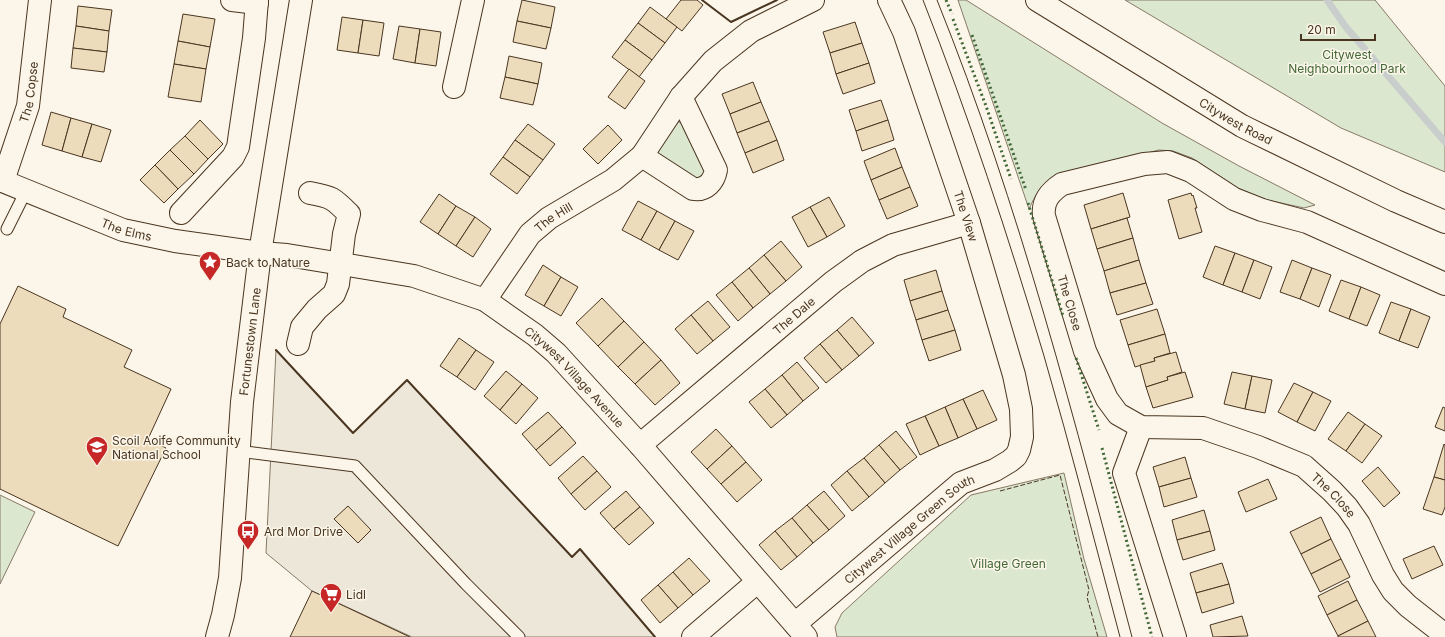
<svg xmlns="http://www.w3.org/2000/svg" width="1445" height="637" font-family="Inter,sans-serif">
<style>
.green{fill:#dce7d0;stroke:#887966}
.parking{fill:#ede7d9;stroke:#887966}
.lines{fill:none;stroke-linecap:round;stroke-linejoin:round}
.stream{stroke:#c9cecd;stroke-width:7}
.building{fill:#ecdcbc;stroke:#4a3520}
.lane-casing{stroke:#4a3520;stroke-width:13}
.street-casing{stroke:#4a3520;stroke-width:24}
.secondary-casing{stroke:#4a3520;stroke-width:24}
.lane{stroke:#fbf6e9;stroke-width:11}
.street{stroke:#fbf6e9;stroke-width:22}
.secondary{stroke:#fbf6e9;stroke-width:22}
.tram{stroke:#4a3520;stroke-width:1}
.hedge{stroke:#436837;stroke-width:3;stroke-dasharray:2 3;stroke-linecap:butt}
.fence{stroke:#4a3520;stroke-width:1;stroke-dasharray:5 2;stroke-linecap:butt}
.wall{stroke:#4a3520;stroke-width:2}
.labels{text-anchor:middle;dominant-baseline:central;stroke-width:3;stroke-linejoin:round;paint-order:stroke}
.park-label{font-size:12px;fill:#436837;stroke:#fbf6e9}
.street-label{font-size:12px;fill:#4a3520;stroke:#fbf6e9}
.poi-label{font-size:12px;fill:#4a3520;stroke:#fbf6e9;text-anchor:start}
</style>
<rect width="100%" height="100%" fill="#fbf6e9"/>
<!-- green -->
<g class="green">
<path d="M958 0H966L1162 123 1239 166 1315 205 1304 208 1263 199 1238 188 1192 158 1173 151 1159 150 1061 175C1041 182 1038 190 1029 209Z"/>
<path d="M1125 0H1375L1445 86V172L1341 128Z"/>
<path d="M678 122H683L706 173 697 180 657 154 658 150Z"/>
<path d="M1064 473 1084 559 1107 637H837L835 627 842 613 971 495Z"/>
<path d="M0 495 35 512 0 584Z"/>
</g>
<!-- parking -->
<path class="parking" d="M276 350 353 433 407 380 572 557 580 549 655 637H412L312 591 266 553Z"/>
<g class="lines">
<!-- stream -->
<path class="stream" d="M1327 0 1345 26 1445 142"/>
</g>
<!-- building -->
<g class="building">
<path d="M522 0 555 7 551 28 517 21Z"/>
<path d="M681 0H697L703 5 682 31 666 19Z"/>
<path d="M78 6 112 10 109 31 76 26Z"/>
<path d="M650 7 677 27 665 43 638 23Z"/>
<path d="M183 14 215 19 210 47 178 41Z"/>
<path d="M342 17 363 20 358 53 337 50Z"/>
<path d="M363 20 384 23 379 56 358 53Z"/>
<path d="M517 21 551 28 546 49 513 42Z"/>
<path d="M855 22 862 43 830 53 823 32Z"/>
<path d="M638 23 665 43 652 60 625 40Z"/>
<path d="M76 26 109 31 107 52 73 48Z"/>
<path d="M399 26 420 29 415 63 393 59Z"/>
<path d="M420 29 441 32 436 66 415 63Z"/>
<path d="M625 40 652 60 639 77 612 57Z"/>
<path d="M178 41 210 47 206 69 174 64Z"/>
<path d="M862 43 869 63 836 74 830 53Z"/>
<path d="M73 48 107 52 104 72 71 68Z"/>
<path d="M509 56 542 63 538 84 505 77Z"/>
<path d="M869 63 875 83 843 94 836 74Z"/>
<path d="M174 64 206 69 201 102 168 97Z"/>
<path d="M629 69 645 81 625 109 608 97Z"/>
<path d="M505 77 538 84 533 105 500 98Z"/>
<path d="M753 82 761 102 730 114 722 94Z"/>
<path d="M881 100 888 120 856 131 849 110Z"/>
<path d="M761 102 769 121 737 133 730 114Z"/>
<path d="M51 112 71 118 62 151 42 145Z"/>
<path d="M71 118 92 124 82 157 62 151Z"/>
<path d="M200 120 223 144 208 159 185 136Z"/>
<path d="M888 120 894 140 862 151 856 131Z"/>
<path d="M769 121 777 140 745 153 737 133Z"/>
<path d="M92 124 111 130 101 162 82 157Z"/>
<path d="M528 124 555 144 543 160 515 140Z"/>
<path d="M608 125 622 140 598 164 583 149Z"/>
<path d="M185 136 208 159 194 174 170 150Z"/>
<path d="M515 140 543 160 530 177 503 157Z"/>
<path d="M777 140 784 160 753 173 745 153Z"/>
<path d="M895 148 902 167 871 180 864 161Z"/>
<path d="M170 150 194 174 178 189 155 165Z"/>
<path d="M503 157 530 177 517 194 490 174Z"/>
<path d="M155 165 178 189 164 203 140 180Z"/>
<path d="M902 167 910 187 879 200 871 180Z"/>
<path d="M910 187 918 206 887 219 879 200Z"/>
<path d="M1123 193 1130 217 1091 229 1084 205Z"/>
<path d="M1191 193 1192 196 1193 195 1197 208H1195L1202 232 1179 239 1168 200Z"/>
<path d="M439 194 456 206 438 234 420 222Z"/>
<path d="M829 197 845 226 827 237 810 207Z"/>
<path d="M638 201 657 211 641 240 622 230Z"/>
<path d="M456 206 475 217 456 246 438 234Z"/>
<path d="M810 207 827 237 808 247 792 217Z"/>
<path d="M657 211 675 221 659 250 641 240Z"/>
<path d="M475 217 491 229 473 257 456 246Z"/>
<path d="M1127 218 1133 238 1097 249 1091 229Z"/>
<path d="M675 221 694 231 678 260 659 250Z"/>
<path d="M1133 238 1139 260 1104 271 1097 249Z"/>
<path d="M781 241 802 267 786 281 764 255Z"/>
<path d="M1215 246 1235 253 1223 285 1203 277Z"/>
<path d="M1235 253 1254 260 1242 292 1223 285Z"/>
<path d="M764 255 786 281 770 294 749 268Z"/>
<path d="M1139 260 1146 283 1110 293 1104 271Z"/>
<path d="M1254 260 1272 267 1260 299 1242 292Z"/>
<path d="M1292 260 1312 268 1300 299 1280 292Z"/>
<path d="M543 265 561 277 544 306 525 295Z"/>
<path d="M749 268 770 294 753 308 732 282Z"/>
<path d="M1312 268 1331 275 1319 307 1300 299Z"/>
<path d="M936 270 942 291 910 301 904 280Z"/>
<path d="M561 277 578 287 561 316 544 306Z"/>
<path d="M1341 280 1361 287 1349 319 1329 311Z"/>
<path d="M732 282 753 308 738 321 716 295Z"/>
<path d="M1146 283 1153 304 1117 315 1110 293Z"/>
<path d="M18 286 66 309 63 317 132 350 124 367 171 389 148 439 166 448 118 546 0 489V324Z"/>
<path d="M1361 287 1380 295 1367 326 1349 319Z"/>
<path d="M942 291 948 310 916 320 910 301Z"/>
<path d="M602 298 624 321 598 346 576 323Z"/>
<path d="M708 301 730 327 713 341 691 315Z"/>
<path d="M1391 302 1411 309 1399 341 1379 333Z"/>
<path d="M1157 309 1165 334 1128 345 1120 320Z"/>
<path d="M1411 309 1430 317 1418 348 1399 341Z"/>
<path d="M948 310 955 330 922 340 916 320Z"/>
<path d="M691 315 713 341 697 354 675 329Z"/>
<path d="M852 317 874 343 859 356 837 330Z"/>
<path d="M624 321 644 342 618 367 598 346Z"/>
<path d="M837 330 859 356 842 370 820 344Z"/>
<path d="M955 330 961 350 929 361 922 340Z"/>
<path d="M1165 334 1170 353 1154 358 1155 361 1135 367 1128 345Z"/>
<path d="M459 338 476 350 457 377 440 366Z"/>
<path d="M644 342 661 360 635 384 618 367Z"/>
<path d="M820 344 842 370 826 383 804 358Z"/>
<path d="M476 350 494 362 475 390 457 377Z"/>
<path d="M1176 352 1182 372 1167 377 1168 380 1146 387 1140 365 1155 361 1154 358Z"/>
<path d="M661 360 680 383 655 405 635 384Z"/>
<path d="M797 362 819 388 803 401 782 375Z"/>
<path d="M506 371 522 384 500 410 484 396Z"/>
<path d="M1185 372 1193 397 1153 408 1146 387 1168 380 1167 377Z"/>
<path d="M1232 372 1252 376 1245 409 1224 404Z"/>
<path d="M782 375 803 401 787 415 765 389Z"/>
<path d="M1252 376 1272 380 1265 413 1245 409Z"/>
<path d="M1294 383 1313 392 1297 422 1278 412Z"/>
<path d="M522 384 538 398 516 424 500 410Z"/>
<path d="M765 389 787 415 771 428 749 402Z"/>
<path d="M983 390 997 420 977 429 963 399Z"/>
<path d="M1313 392 1331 401 1315 431 1297 422Z"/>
<path d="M963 399 977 429 958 438 945 407Z"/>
<path d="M945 407 958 438 939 446 925 416Z"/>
<path d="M1443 407 1445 408V431L1435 427Z"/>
<path d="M548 412 562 427 536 450 522 434Z"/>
<path d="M1348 412 1365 424 1346 451 1328 439Z"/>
<path d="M925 416 939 446 920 455 906 424Z"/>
<path d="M1365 424 1382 436 1362 463 1346 451Z"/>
<path d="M562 427 576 443 550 466 536 450Z"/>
<path d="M716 429 732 446 707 469 691 452Z"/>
<path d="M896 431 917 457 900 470 879 445Z"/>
<path d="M1444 444 1445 445V480L1434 477Z"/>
<path d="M879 445 900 470 885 483 864 458Z"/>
<path d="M732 446 746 462 721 484 707 469Z"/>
<path d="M583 456 597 471 571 494 558 478Z"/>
<path d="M1185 457 1191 478 1159 487 1153 467Z"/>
<path d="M864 458 885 483 869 497 847 471Z"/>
<path d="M746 462 762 480 737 502 721 484Z"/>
<path d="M1378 467 1400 493 1384 507 1362 481Z"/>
<path d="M597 471 611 487 585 510 571 494Z"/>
<path d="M847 471 869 497 852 511 831 485Z"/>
<path d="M1434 477 1445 480V507L1442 515 1423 509Z"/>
<path d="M1191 478 1197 497 1164 507 1159 487Z"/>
<path d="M1268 479 1277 499 1246 512 1238 492Z"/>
<path d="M626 491 640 507 614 529 600 513Z"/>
<path d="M824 491 845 516 829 530 807 505Z"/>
<path d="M807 505 829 530 813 543 792 518Z"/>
<path d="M348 506 371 530 358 543 334 519Z"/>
<path d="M640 507 654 523 629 545 614 529Z"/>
<path d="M1204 510 1210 531 1177 540 1172 520Z"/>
<path d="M1321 517 1331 539 1301 554 1290 532Z"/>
<path d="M792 518 813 543 797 557 775 531Z"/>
<path d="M775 531 797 557 781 570 759 545Z"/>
<path d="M1210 531 1215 550 1183 560 1177 540Z"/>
<path d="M1331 539 1341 559 1311 574 1301 554Z"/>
<path d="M1434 546 1443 565 1412 579 1403 559Z"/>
<path d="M689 558 710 581 693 595 673 572Z"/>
<path d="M1341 559 1350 577 1320 592 1311 574Z"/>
<path d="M1222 563 1229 584 1196 593 1190 573Z"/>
<path d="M673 572 693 595 678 608 658 585Z"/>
<path d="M1348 581 1357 600 1327 615 1318 596Z"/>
<path d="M1229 584 1234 603 1202 613 1196 593Z"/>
<path d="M658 585 678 608 660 623 641 600Z"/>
<path d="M312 591 410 637H290Z"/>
<path d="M1357 600 1368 621 1338 636 1327 615Z"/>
<path d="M1242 616 1248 636 1213 637 1210 625Z"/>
<path d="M1368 621 1376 637H1338V636Z"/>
</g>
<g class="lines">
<!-- lane casing -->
<g class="lane-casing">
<g id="lane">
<path d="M7 229 26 191"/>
<path d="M238 451 355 466 466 584 519 637"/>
</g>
</g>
<!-- street casing -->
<g class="street-casing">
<g id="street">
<path d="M232 0 257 3"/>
<path d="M454 87 473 0"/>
<path d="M642 156 693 189C706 191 714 181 716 170L681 97"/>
<path id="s1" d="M0 180 123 230 175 241 260 253 287 255 414 276 485 300 535 335 556 353 640 445 806 637"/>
<path id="s2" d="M3 181 28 106 40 0"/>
<path d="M181 213 233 157 238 147 254 38 257 0"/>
<path id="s3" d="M1445 284 1307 222 1262 210 1234 199 1191 171 1168 162 1144 164 1062 184C1050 192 1042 201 1044 216L1085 351 1107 399 1118 414 1141 427 1203 428 1258 447 1304 466 1332 491 1347 507 1359 524 1383 575 1393 591 1408 606 1445 635"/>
<path id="s4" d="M485 300 530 234 549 218 613 180 642 156 681 97 713 61 751 31 813 0"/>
<path d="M298 344 302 327 317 309 334 294 338 284 344 234 349 214C333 198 332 197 310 193"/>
<path d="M1141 427 1124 473 1175 637"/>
<path id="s5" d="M640 445 833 282 862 261 893 245 969 223"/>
<path id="s6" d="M795 624 961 483 995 470 1010 461 1016 456 1019 450 1022 437 1021 409 1014 375 969 223 904 32 889 0"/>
<path d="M693 637 757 582"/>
</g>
</g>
<!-- secondary casing -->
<g class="secondary-casing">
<g id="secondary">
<path id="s7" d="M1037 0 1242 126 1396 201 1445 222"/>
<path id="s8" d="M217 637 223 615 230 578 242 402 260 253 301 0"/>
</g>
</g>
<!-- lane -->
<use href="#lane" class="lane"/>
<!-- street -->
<use href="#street" class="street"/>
<!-- secondary -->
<use href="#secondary" class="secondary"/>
<!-- tram -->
<g class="tram">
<path d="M923 0C969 117 1008 235 1044 356 1071 449 1095 543 1120 637"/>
<path d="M937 0C1020 206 1075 422 1132 637"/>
</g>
<!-- hedge -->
<g class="hedge">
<path d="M946 0 952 14"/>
<path d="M953 19 986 106 1011 179"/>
<path d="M972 35 1026 190"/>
<path d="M1028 203 1063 316"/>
<path d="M1076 358 1099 430"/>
<path d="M1102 448 1152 637"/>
</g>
<!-- fence -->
<path class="fence" d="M1000 491 1060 475 1089 590 1087 597 1098 637"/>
<!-- wall -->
<g class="wall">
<path d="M702 0 731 22 777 0"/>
<path d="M276 350 353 433 407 380 572 557 580 549 655 637"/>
</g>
</g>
<!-- icons -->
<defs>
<g id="sight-pin" transform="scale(1.15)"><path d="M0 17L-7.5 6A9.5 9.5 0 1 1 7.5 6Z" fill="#c62828" stroke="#fbf6e9"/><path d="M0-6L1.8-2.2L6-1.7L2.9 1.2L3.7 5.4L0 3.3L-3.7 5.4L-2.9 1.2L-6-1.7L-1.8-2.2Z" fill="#fff"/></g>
<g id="school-pin" transform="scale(1.15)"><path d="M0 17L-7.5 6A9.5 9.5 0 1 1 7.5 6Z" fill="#c62828" stroke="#fbf6e9"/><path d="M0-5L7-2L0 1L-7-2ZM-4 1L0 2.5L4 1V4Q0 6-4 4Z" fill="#fff"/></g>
<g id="bus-pin" transform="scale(1.15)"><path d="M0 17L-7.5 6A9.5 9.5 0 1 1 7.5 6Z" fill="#c62828" stroke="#fbf6e9"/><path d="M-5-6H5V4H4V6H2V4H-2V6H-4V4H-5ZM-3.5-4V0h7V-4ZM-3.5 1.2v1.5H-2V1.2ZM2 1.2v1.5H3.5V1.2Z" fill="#fff"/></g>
<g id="supermarket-pin" transform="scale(1.15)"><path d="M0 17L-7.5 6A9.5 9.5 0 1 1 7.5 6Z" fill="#c62828" stroke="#fbf6e9"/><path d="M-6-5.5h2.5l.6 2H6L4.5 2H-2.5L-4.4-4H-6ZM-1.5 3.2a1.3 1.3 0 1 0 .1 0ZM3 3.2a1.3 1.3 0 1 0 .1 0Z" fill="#fff"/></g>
</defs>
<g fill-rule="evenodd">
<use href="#sight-pin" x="210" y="262"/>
<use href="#school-pin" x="97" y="447"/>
<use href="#bus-pin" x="248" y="531"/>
<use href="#supermarket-pin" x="331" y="594"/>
</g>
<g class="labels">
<!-- park labels -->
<g class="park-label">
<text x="1347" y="54">Citywest<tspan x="1347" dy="14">Neighbourhood Park</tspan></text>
<text x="1008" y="563">Village Green</text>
</g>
<!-- street labels -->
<g class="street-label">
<text stroke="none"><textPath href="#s2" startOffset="93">The Copse</textPath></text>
<text stroke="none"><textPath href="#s7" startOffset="233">Citywest Road</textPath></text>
<text transform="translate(966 216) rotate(72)">The View</text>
<text stroke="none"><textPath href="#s4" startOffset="109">The Hill</textPath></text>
<text stroke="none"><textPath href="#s1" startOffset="136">The Elms</textPath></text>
<text stroke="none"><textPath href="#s3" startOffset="542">The Close</textPath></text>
<text stroke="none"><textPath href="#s5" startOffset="201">The Dale</textPath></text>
<text stroke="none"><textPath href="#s8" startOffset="298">Fortunestown Lane</textPath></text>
<text stroke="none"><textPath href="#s1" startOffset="621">Citywest Village Avenue</textPath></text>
<text stroke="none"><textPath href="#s3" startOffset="902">The Close</textPath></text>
<text stroke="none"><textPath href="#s6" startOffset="149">Citywest Village Green South</textPath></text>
</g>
<!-- poi labels -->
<g class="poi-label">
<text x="226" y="262">Back to Nature</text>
<text x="112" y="440">Scoil Aoife Community<tspan x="112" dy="14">National School</tspan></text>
<text x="264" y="531">Ard Mor Drive</text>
<text x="346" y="594">Lidl</text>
</g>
</g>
<!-- scale -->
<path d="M1301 34v6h74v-6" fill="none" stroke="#4a3520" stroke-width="2"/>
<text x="1307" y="34" font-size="12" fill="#4a3520" stroke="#fbf6e9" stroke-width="3" paint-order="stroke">20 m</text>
</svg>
